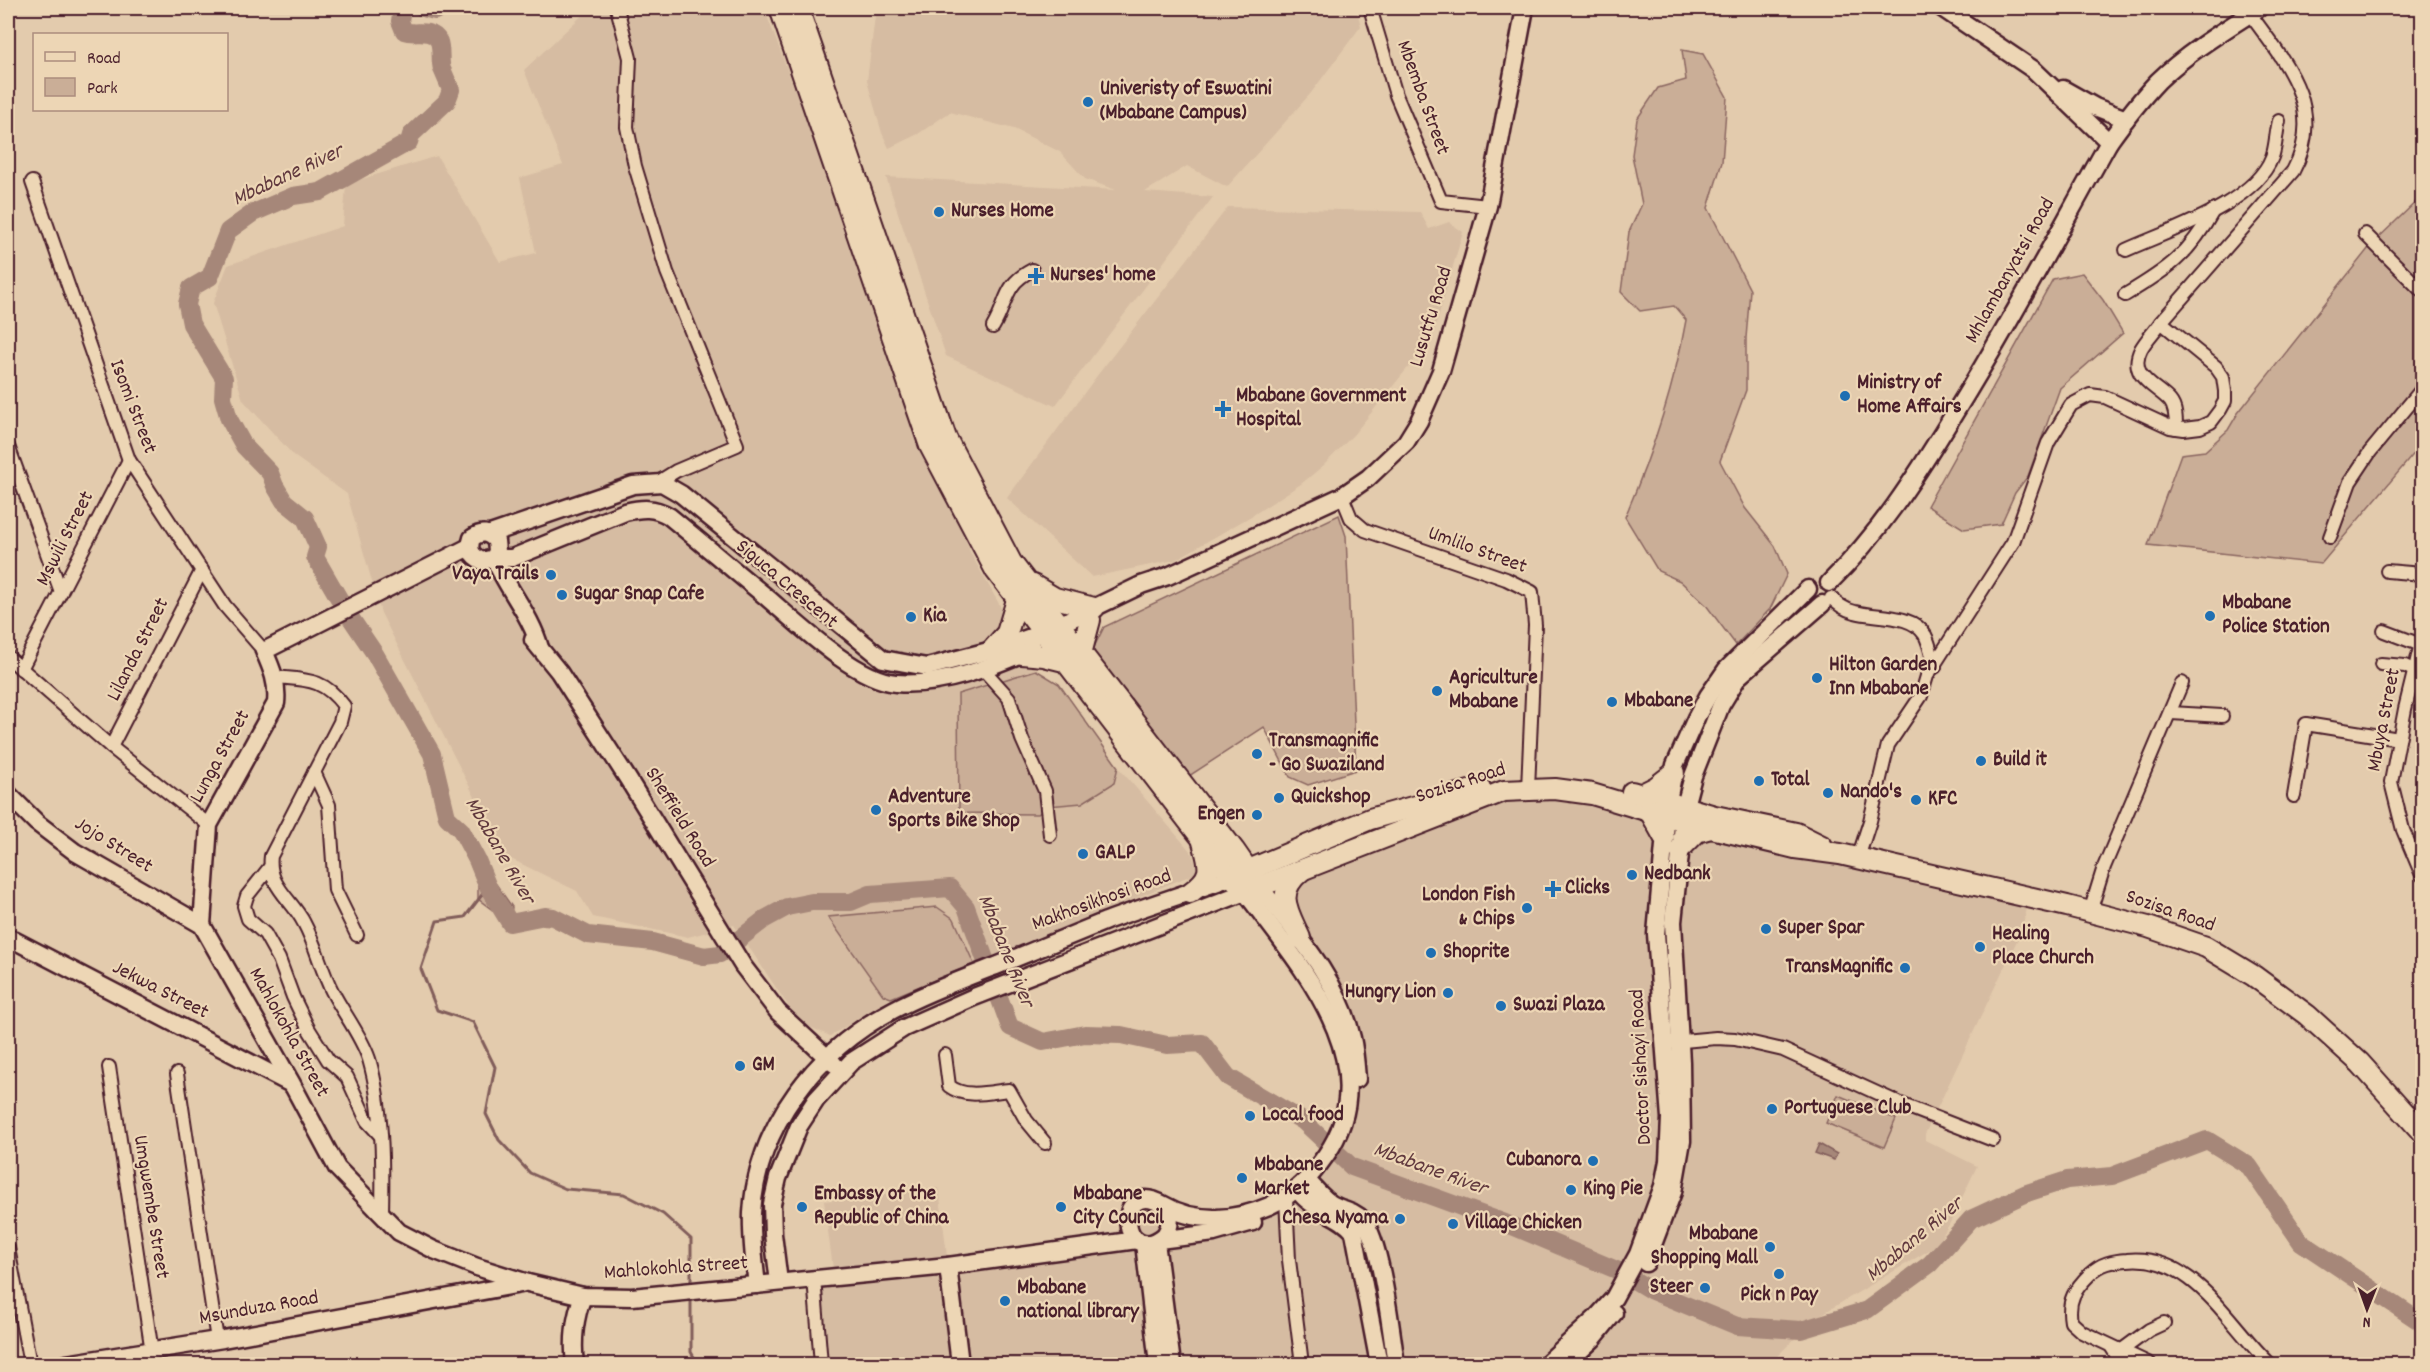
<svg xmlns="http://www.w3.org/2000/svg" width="2430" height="1372" font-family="Dekko,sans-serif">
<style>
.built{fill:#d6bca2}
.green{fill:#caae97;stroke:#8a6661;stroke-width:1.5}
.water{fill:#a68779;stroke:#815d5a;stroke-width:1.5}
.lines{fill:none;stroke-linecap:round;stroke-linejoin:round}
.stream{stroke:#815d5a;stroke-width:3}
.river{stroke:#a68779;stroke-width:18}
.street-casing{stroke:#4a1f2b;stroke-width:16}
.secondary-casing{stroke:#4a1f2b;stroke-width:21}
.primary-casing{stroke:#4a1f2b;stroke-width:24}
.street{stroke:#edd6b5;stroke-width:12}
.secondary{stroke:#edd6b5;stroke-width:16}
.primary{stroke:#edd6b5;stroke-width:20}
.poi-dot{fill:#1f6fb2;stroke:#edd6b5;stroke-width:2}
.labels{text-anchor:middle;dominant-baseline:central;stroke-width:4.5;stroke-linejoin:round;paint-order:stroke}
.poi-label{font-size:21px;font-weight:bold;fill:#4a1f2b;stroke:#edd6b5;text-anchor:start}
.street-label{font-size:21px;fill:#4a1f2b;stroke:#edd6b5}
.water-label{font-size:22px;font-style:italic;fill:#61393e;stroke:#edd6b5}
</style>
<rect width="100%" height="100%" fill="#e3cbad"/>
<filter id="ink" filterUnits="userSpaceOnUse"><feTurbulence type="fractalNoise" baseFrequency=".0167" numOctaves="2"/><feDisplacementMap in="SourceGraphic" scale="12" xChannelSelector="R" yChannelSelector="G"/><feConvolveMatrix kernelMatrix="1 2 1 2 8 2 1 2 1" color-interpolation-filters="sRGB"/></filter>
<g filter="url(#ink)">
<!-- built -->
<g class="built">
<path d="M590 8H764L971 554 1036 670 1059 684 1118 767 1191 852 1199 872 891 998 830 1036 799 1022 734 925 688 937 593 917 577 891 505 856 381 613 347 494 294 456 243 400 213 303 228 265 343 226 346 184 437 156 500 262 536 253 520 178 563 165 524 70Z"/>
<path d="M876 8H1356L1361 26 1311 93 1227 187 1187 166 1145 192 1213 197 1055 406 946 356 886 177 1116 190 1085 179 1060 152 1014 129 950 112 918 134 889 148 882 133 867 81Z"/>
<path d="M1228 207 1420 212 1429 229 1449 222 1463 232 1432 338 1354 434 1324 465 1301 484 1253 515 1175 560 1092 577 1007 498 1096 377Z"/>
<path d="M1528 789 2030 897 2021 932 1925 1134V1140L1977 1166 1950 1223 1936 1246 1817 1317 1769 1364H828L819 1318V1277L834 1276 824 1201 939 1188 948 1265 1109 1237 1126 1223 1170 1222 1184 1232 1258 1221 1288 1209 1320 1177 1341 1149 1350 1129 1356 1107 1357 1079 1342 1008 1259 886Z"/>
</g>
<!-- green -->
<g class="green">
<path d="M1682 50 1703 54 1727 97 1722 162 1708 208 1750 290 1746 338V390L1720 461 1745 508 1775 546 1787 574 1770 609 1736 645 1706 605 1680 581 1658 571 1625 517C1652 454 1674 388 1686 320L1674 306 1640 311 1621 292 1629 232 1642 204 1632 155 1637 119 1658 88 1686 80Z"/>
<path d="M2422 196V444L2321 564 2148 545 2181 454 2205 451 2228 430 2238 413 2372 244Z"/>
<path d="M2082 273 2103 300 2123 333 2060 388 2028 476 2015 493 2001 524 1964 529 1927 506 2053 279Z"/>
<path d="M1339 515 1346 536 1356 770 1308 785 1290 777 1264 727 1186 778 1092 651 1104 627Z"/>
<path d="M1036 670 1059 684 1118 767 1114 783 1082 803 1048 806 1038 814 959 813 958 694Z"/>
<path d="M471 848 512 907 510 923 478 899V881Z"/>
<path d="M937 907 954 919 974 964 891 998 883 995 828 917Z"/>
<path d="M1838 1095 1896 1119 1884 1147 1826 1123Z"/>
</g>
<!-- water -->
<path class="water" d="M1819 1144 1837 1154 1834 1160 1815 1153Z"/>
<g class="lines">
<!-- stream -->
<g class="stream">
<path d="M488 887 465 917 437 921 421 969 437 1010 473 1022 495 1067 486 1114 499 1140 530 1173 566 1189 624 1194 663 1214 691 1239V1285"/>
<path d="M691 1298V1352L698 1364"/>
</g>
<!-- river -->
<g class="river">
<path d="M402 8 400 21 404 31C412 34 420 31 428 33 446 37 438 56 442 69 445 76 448 83 451 90L447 101 411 135 409 142 320 192 293 196 253 213 228 231 210 277 191 288 187 304 191 324 224 378 223 398 229 419 244 446 270 473 275 486 284 501 305 518 318 547 315 557 348 614 375 654 432 754 447 817 461 830 477 860 488 887 510 923 545 916 553 917 588 935 653 942 704 956 720 954 765 919 787 907 812 902H851L870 894 950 888 966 907 1010 1027 1043 1042 1085 1034 1121 1035 1167 1045 1202 1043 1228 1077 1303 1121 1352 1167 1505 1223 1619 1271 1652 1291 1737 1326 1801 1330 1867 1310 1930 1264 1971 1219 2027 1193 2067 1180 2112 1176 2207 1140 2249 1166 2301 1242 2422 1323"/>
<path d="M423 8 435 11 440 8"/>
</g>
<!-- street casing -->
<g class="street-casing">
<g id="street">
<path d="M617 8 630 58 627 127 635 166 667 272 737 445 676 471 655 484"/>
<path d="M1370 8 1396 95 1441 201 1488 206"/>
<path d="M32 182 129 460 225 606 264 651"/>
<path d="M2365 234 2422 291"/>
<path d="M2126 250C2170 230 2254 204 2272 157 2276 147 2276 132 2279 121"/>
<path d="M2125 295C2167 270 2189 255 2213 211"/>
<path d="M2161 322C2155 331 2146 340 2141 349 2127 377 2157 386 2170 401 2176 408 2176 419 2176 428"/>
<path d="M993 327C1008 302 1003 285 1032 270"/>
<path d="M8 446 61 592"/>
<path d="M1342 496 1351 518 1365 530 1506 579 1532 592 1535 625 1528 789"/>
<path d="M2330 537 2350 482 2370 452 2422 389"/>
<path d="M2387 571 2422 574"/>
<path d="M1831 598C1838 604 1845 610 1855 612 1876 618 1912 613 1925 635 1930 644 1932 657 1935 667"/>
<path d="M2384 631 2421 645"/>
<path d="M2422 640 2405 709 2391 782 2403 830 2422 875"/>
<path d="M8 657 111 747 209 825"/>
<path d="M2381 664 2405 666 2415 671"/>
<path d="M21 669 129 460"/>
<path d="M983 669 1009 698 1022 739 1045 791 1050 835"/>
<path d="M275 677C307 680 323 678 344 706L340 722 271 856C267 886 292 899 304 923 316 945 321 970 332 991 343 1013 361 1035 369 1059 383 1107 383 1165 382 1214"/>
<path d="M2171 713 2222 716"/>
<path d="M111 747 202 570"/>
<path d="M314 772 329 805 335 890 357 935"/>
<path d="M2294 796 2306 724 2399 739"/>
<path d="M1858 858 1870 821 1888 745 1921 696 1927 676 2013 542 2048 443 2071 405 2090 395 2105 397 2170 427 2184 429 2200 427 2211 422 2220 410 2225 401V391L2223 377 2216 367 2161 322 2293 171C2327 109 2285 62 2250 14"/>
<path d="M270 867 247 896 244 906 248 919 265 934 279 959 293 997 308 1028 328 1060 347 1077 367 1121 381 1136"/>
<path d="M2090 912 2104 867 2182 683"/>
<path d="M1672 1042 1716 1038 1735 1039 1783 1050 1903 1105 1993 1140"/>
<path d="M945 1055 949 1086C966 1099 989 1092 1009 1090L1026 1120 1045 1143"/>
<path d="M109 1067 152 1352"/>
<path d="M177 1074 217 1340"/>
<path d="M1286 1198 1289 1260 1302 1364"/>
<path d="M8 1248 30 1364"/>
<path d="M814 1278 821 1364"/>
<path d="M2111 1346 2122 1364"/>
<path d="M2122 1350 2149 1330 2164 1323"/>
<path d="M2150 1364 2082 1332 2071 1322C2067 1300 2075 1289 2090 1274 2101 1263 2113 1261 2127 1260 2194 1253 2228 1325 2270 1364"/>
</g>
</g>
<!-- secondary casing -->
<g class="secondary-casing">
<g id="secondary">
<path d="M1942 8 2034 70 2109 142"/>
<path d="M2063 89 2095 107 2126 119"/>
<path d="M490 534 633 485 662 483 681 494 883 659 927 667 1000 648 1042 633 1141 585 1168 576 1342 496 1368 478 1406 442 1419 421 1441 371 1488 206 1525 8"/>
<path d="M1829 583C1879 534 1915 478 1951 419 2007 329 2057 235 2109 142 2124 121 2140 100 2158 81 2188 52 2225 30 2259 8"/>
<path d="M533 640 559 672 628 779 743 966 778 1012 834 1064"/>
<path d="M540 648C531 615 507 589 494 558L497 551 496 541C488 532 482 531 472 538 468 550 471 555 482 561L494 558H512L625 512C642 508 654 507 669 516 701 542 732 569 764 595 796 622 855 680 896 683 942 687 991 667 1033 649"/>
<path d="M8 794 37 823 75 852 202 925 292 1084 337 1168 399 1232 434 1250 477 1267 528 1283 583 1296 632 1297 948 1266 1137 1240"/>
<path d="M1259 886C1295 932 1339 980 1352 1038 1355 1051 1356 1066 1357 1079"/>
<path d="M202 925 209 825 276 703C278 683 272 669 264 651L469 547"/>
<path d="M8 937 291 1084"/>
<path d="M1307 1180C1314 1188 1322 1197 1330 1203 1341 1210 1354 1210 1363 1220 1382 1243 1391 1332 1396 1364"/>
<path d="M1298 1190C1312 1211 1339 1213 1354 1232L1379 1364"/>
<path d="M1159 1240 1214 1233 1253 1222"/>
<path d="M1156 1242 1172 1364"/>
<path d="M1144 1243 1158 1364"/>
<path d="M1646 1263 1673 1192 1682 1141 1681 1062 1673 922 1685 806 1693 776 1721 705 1738 677 1822 604"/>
<path d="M948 1266 960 1364"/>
<path d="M779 1282 773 1234 772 1204 778 1178 799 1126 816 1100 851 1062 904 1028 974 997 1245 892C1298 963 1390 1063 1326 1155 1310 1178 1295 1194 1269 1206 1237 1220 1196 1224 1164 1205 1111 1175 1121 1272 1165 1235 1172 1224 1171 1216 1163 1205"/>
<path d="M757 1285C754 1261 751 1237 752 1213 757 1125 817 1050 893 1010 927 992 965 978 1001 964 1036 950 1071 935 1106 921 1149 905 1192 892 1234 876"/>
<path d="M66 1364 223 1339 521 1284"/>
<path d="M575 1364C572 1340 574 1319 583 1296"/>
<path d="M1546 1364 1595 1319 1614 1298 1638 1254 1663 1186 1668 1161 1670 1118 1656 934 1668 801 1675 765 1696 718 1708 696 1726 670 1808 589"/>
<path d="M1566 1364 1593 1339 1614 1313"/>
</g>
</g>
<!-- primary casing -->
<g class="primary-casing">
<g id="primary">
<path d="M780 8 930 446 996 571 1196 831 1245 892 1504 791 1555 789 1592 794 1682 821 1795 848 1840 854 2067 906 2148 927 2206 947 2254 976 2307 1015 2360 1063 2422 1132"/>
<path d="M798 8 946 438 1011 562 1234 850 1259 886"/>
<path d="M1033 585 1055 598 1094 608"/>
<path d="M992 650 1007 633 1017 600"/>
<path d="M1022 654 1044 656 1064 661"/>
<path d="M1081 654 1090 620"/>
<path d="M1632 792 1715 816 1796 833 1822 846"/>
<path d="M1642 794 1656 787 1674 773"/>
<path d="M1649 810 1664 837"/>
<path d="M1679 850 1697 832 1711 828"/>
<path d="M1237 875 1370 819 1480 788"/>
<path d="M1190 893C1213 876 1211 869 1203 842"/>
<path d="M1300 938C1288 911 1274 893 1301 871"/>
</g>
</g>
<!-- street -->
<use href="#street" class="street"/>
<!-- secondary -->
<use href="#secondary" class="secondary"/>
<!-- primary -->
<use href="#primary" class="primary"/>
</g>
</g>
<!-- markers -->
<g class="poi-dot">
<circle cx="1088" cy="102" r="6"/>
<circle cx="939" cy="212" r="6"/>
<path d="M1033 267h6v6h6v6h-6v6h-6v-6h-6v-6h6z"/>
<circle cx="1845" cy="396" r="6"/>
<path d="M1220 400h6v6h6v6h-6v6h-6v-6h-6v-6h6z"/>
<circle cx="551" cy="575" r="6"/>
<circle cx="562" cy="595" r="6"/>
<circle cx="2210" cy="616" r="6"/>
<circle cx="911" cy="617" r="6"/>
<circle cx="1817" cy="678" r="6"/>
<circle cx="1437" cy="691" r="6"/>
<circle cx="1612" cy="702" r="6"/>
<circle cx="1257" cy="754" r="6"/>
<circle cx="1981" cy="761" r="6"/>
<circle cx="1759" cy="781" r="6"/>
<circle cx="1828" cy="793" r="6"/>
<circle cx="1279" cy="798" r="6"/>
<circle cx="1916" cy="800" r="6"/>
<circle cx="876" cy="810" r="6"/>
<circle cx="1257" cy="815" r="6"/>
<circle cx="1083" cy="854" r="6"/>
<circle cx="1632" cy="875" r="6"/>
<path d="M1550 880h6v6h6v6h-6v6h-6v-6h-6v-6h6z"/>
<circle cx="1527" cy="908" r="6"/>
<circle cx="1766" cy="929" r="6"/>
<circle cx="1980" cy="947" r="6"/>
<circle cx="1431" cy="953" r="6"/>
<circle cx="1905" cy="968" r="6"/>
<circle cx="1448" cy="993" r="6"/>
<circle cx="1501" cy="1006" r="6"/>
<circle cx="740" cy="1066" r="6"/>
<circle cx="1772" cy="1109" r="6"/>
<circle cx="1250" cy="1116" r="6"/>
<circle cx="1593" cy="1161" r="6"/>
<circle cx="1242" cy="1178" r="6"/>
<circle cx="1571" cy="1190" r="6"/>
<circle cx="802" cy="1207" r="6"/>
<circle cx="1061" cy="1207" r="6"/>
<circle cx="1400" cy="1219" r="6"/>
<circle cx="1453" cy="1224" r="6"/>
<circle cx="1770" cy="1247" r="6"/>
<circle cx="1779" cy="1274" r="6"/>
<circle cx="1705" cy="1288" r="6"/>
<circle cx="1005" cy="1301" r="6"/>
</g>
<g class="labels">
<!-- poi labels -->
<g class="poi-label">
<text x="1100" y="90">Univeristy of Eswatini<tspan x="1100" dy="24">(Mbabane Campus)</tspan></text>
<text x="951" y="212">Nurses Home</text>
<text x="1050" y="276">Nurses' home</text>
<text x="1857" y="384">Ministry of<tspan x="1857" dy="24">Home Affairs</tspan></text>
<text x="1236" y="397">Mbabane Government<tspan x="1236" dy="24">Hospital</tspan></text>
<text x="539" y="575" text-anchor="end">Vaya Trails</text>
<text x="574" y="595">Sugar Snap Cafe</text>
<text x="2222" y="604">Mbabane<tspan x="2222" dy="24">Police Station</tspan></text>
<text x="923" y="617">Kia</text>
<text x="1829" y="666">Hilton Garden<tspan x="1829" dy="24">Inn Mbabane</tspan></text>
<text x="1449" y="679">Agriculture<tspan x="1449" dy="24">Mbabane</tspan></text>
<text x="1624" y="702">Mbabane</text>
<text x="1269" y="742">Transmagnific<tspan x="1269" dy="24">- Go Swaziland</tspan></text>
<text x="1993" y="761">Build it</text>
<text x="1771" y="781">Total</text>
<text x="1840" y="793">Nando's</text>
<text x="888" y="798">Adventure<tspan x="888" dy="24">Sports Bike Shop</tspan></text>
<text x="1291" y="798">Quickshop</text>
<text x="1928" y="800">KFC</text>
<text x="1245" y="815" text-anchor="end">Engen</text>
<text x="1095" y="854">GALP</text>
<text x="1644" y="875">Nedbank</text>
<text x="1565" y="889">Clicks</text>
<text x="1515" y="896" text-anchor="end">London Fish<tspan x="1515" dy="24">&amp; Chips</tspan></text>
<text x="1778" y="929">Super Spar</text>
<text x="1992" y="935">Healing<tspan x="1992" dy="24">Place Church</tspan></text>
<text x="1443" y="953">Shoprite</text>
<text x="1893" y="968" text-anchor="end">TransMagnific</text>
<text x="1436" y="993" text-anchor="end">Hungry Lion</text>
<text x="1513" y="1006">Swazi Plaza</text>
<text x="752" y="1066">GM</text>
<text x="1784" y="1109">Portuguese Club</text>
<text x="1262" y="1116">Local food</text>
<text x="1581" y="1161" text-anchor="end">Cubanora</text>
<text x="1254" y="1166">Mbabane<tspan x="1254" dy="24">Market</tspan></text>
<text x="1583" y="1190">King Pie</text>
<text x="814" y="1195">Embassy of the<tspan x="814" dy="24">Republic of China</tspan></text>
<text x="1073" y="1195">Mbabane<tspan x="1073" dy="24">City Council</tspan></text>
<text x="1388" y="1219" text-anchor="end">Chesa Nyama</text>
<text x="1465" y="1224">Village Chicken</text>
<text x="1758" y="1235" text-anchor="end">Mbabane<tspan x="1758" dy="24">Shopping Mall</tspan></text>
<text x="1693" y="1288" text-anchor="end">Steer</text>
<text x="1017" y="1289">Mbabane<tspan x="1017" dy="24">national library</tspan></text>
<text x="1779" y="1296" text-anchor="middle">Pick n Pay</text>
</g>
<!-- street labels -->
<g class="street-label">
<text transform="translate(1422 98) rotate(70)">Mbemba Street</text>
<text transform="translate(2011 271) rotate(-61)">Mhlambanyatsi Road</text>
<text transform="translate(1432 317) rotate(-73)">Lusutfu Road</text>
<text transform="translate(132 407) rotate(69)">Isomi Street</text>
<text transform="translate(66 539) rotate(-63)">Mswili Street</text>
<text transform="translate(1477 551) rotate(20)">Umlilo Street</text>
<text transform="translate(786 585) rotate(40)">Siguca Crescent</text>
<text transform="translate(139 650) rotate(-63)">Lilanda Street</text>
<text transform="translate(2385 720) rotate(-79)">Mbuya Street</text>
<text transform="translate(221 757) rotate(-61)">Lunga Street</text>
<text transform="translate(1461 784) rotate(-18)">Sozisa Road</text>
<text transform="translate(679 818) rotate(58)">Sheffield Road</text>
<text transform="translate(113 846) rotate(32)">Jojo Street</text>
<text transform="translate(1102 901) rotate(-20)">Makhosikhosi Road</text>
<text transform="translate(2170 912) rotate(19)">Sozisa Road</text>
<text transform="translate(160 991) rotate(27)">Jekwa Street</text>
<text transform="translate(288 1033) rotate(61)">Mahlokohla Street</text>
<text transform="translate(1642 1067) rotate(-93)">Doctor Sishayi Road</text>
<text transform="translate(150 1207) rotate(81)">Umgwembe Street</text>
<text transform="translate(676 1269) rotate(-4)">Mahlokohla Street</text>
<text transform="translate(259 1309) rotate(-10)">Msunduza Road</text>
</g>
<!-- water labels -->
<g class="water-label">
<text transform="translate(288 176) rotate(-25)">Mbabane River</text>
<text transform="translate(499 851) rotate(60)">Mbabane River</text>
<text transform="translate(1005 951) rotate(68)">Mbabane River</text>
<text transform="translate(1430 1170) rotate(20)">Mbabane River</text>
<text transform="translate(1915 1240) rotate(-40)">Mbabane River</text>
</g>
</g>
<!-- margin -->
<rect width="2430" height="1372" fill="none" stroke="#edd6b5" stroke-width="30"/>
<rect x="15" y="15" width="2400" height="1342" fill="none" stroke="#4a1f2b" stroke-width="2" filter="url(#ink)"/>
<!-- legend -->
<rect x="33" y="33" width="195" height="78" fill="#edd6b5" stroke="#ac8d7e" stroke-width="1.5"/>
<rect x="45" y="52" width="30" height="9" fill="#edd6b5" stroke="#ac8d7e" stroke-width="1.5"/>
<text x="87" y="63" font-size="18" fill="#4a1f2b">Road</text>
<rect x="45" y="78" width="30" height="18" fill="#caae97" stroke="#ac8d7e" stroke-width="1.5"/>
<text x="87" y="93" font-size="18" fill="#4a1f2b">Park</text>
<!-- north arrow -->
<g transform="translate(2367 1309) rotate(181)" stroke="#edd6b5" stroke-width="4.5" paint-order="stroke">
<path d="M0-4.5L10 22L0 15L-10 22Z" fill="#4a1f2b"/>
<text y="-9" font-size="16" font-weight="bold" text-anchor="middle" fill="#4a1f2b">N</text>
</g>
</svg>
